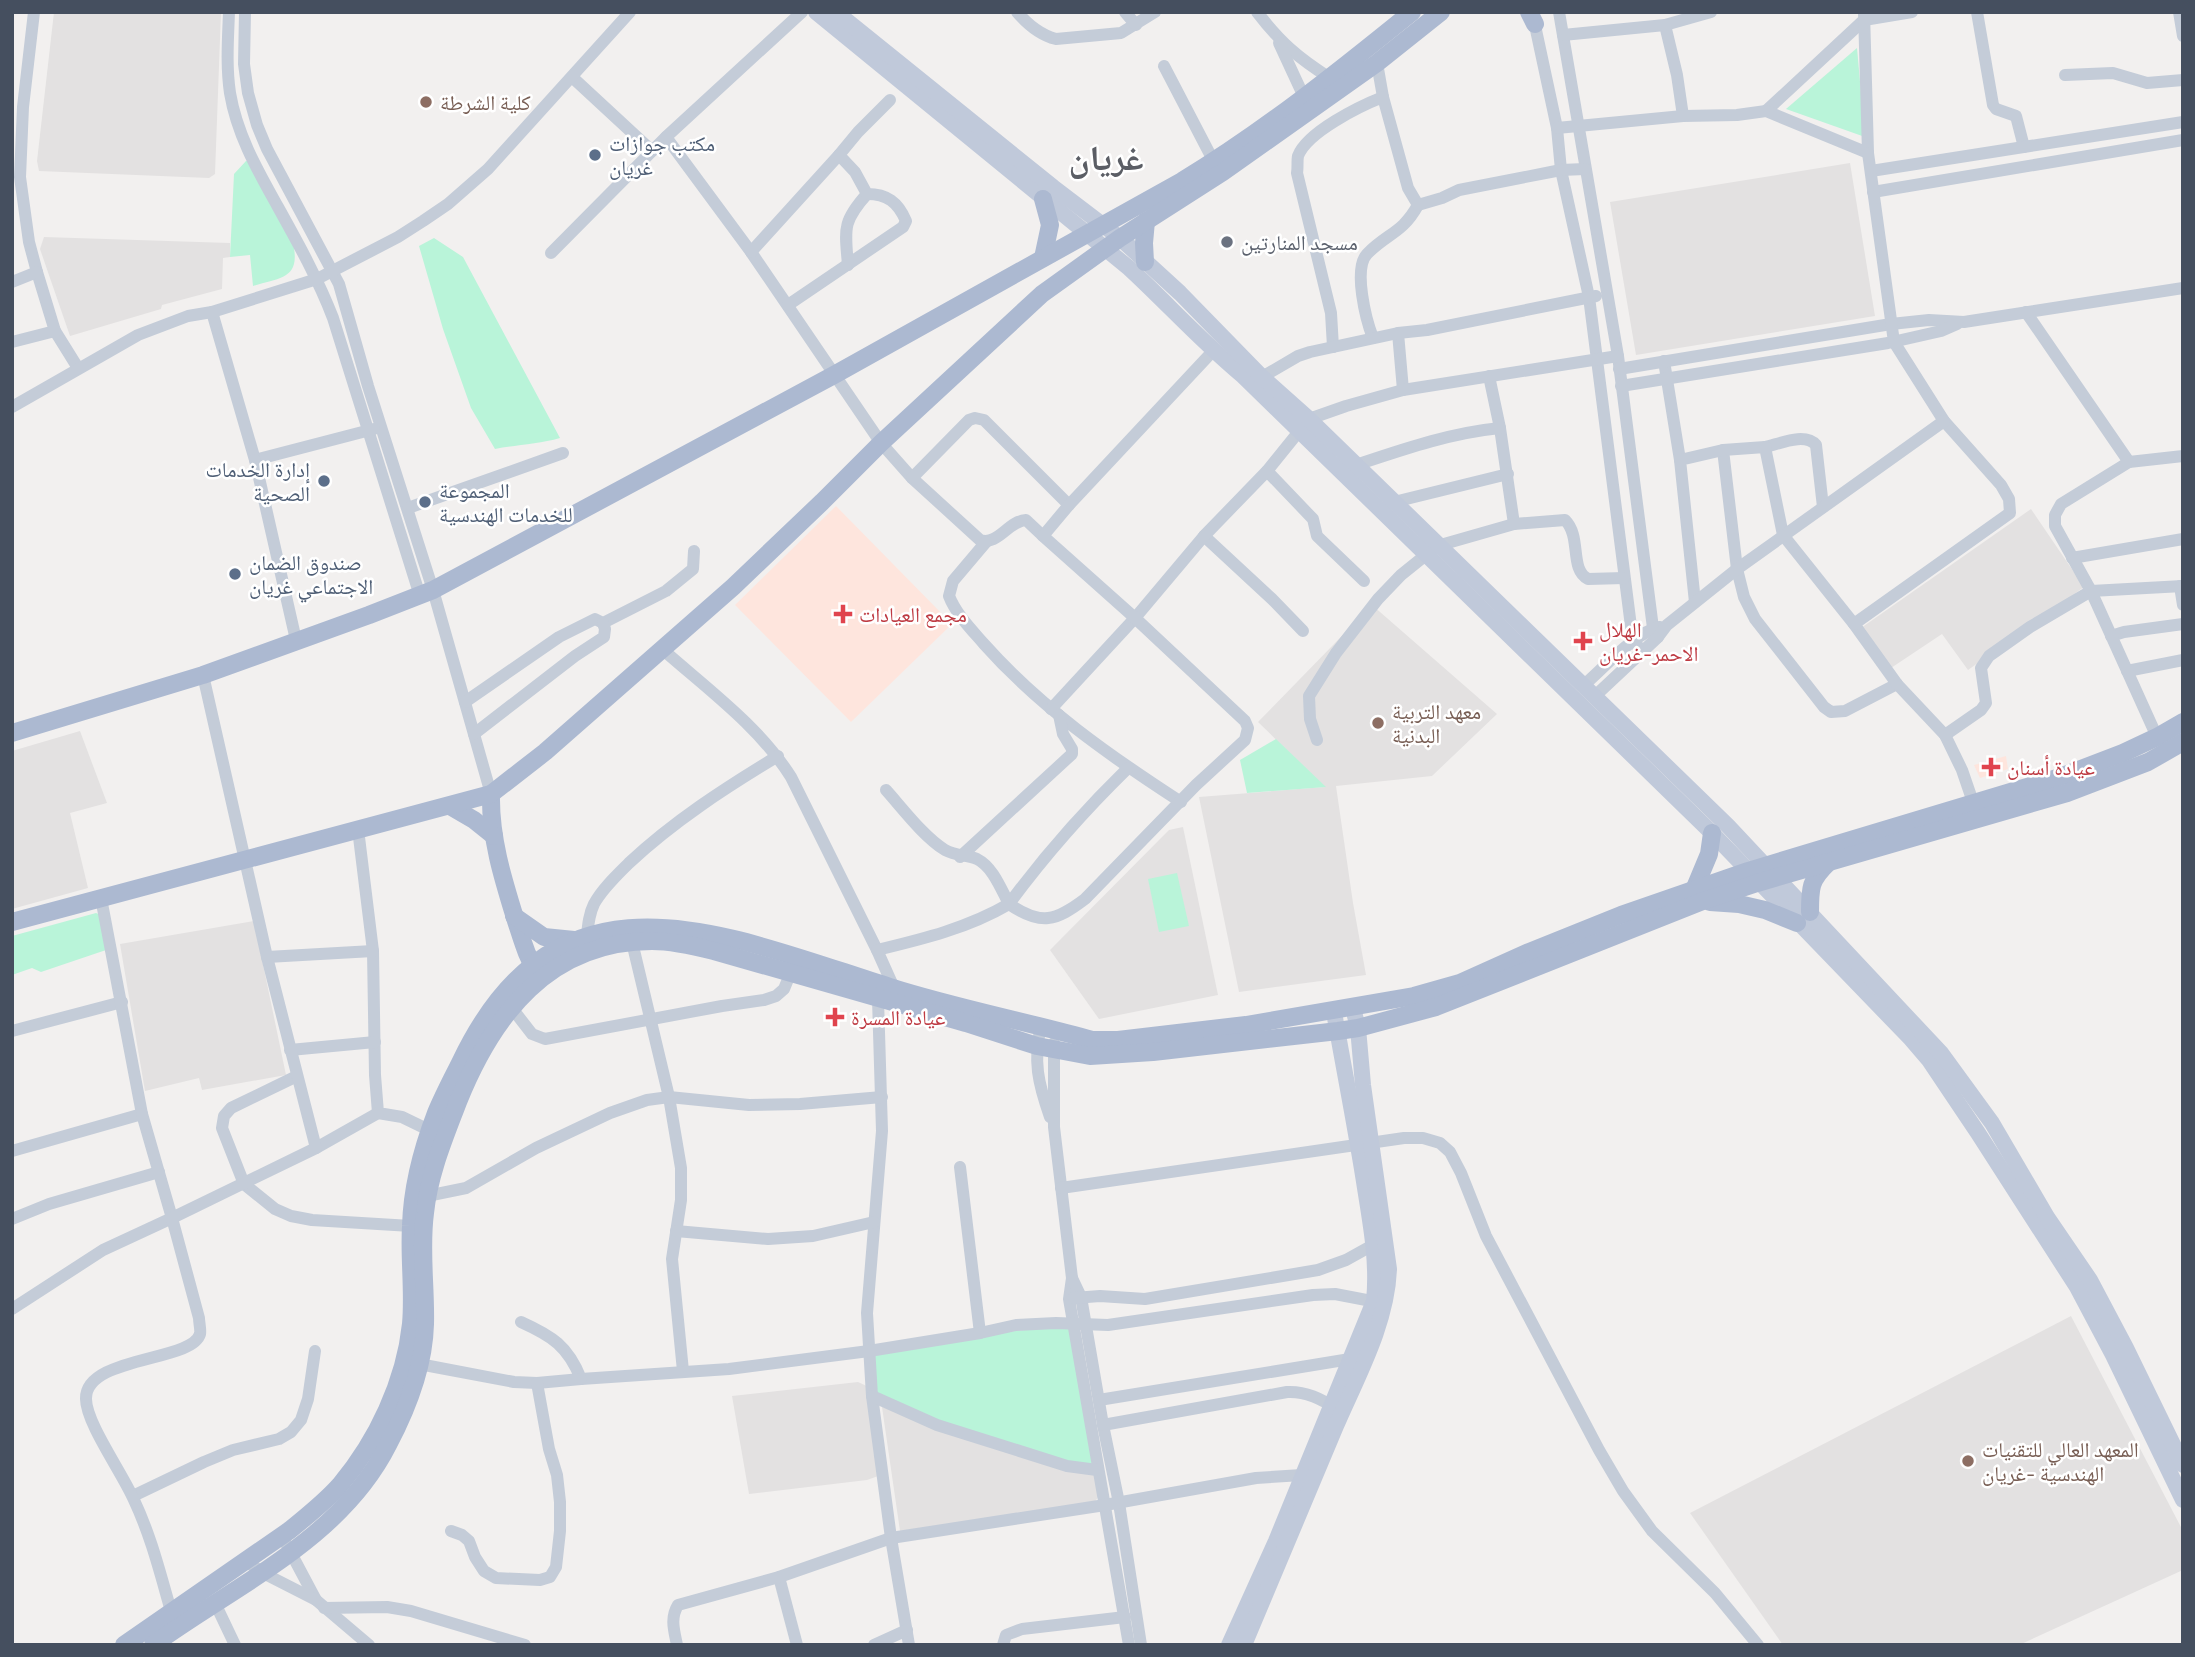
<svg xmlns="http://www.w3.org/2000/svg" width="2195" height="1657" font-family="'Titillium Web','Noto Naskh Arabic',sans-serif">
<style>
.education{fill:#e3e1e1}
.medical{fill:#fee5dd}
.green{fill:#b9f4d9}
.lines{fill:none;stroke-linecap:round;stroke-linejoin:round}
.minor{stroke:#c4ccd8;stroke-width:12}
.secondary{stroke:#c0c9da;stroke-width:16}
.primary{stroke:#acb9d1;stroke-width:18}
.education-dot{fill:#8d6e63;stroke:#fff;stroke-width:2.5}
.service-dot{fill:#5c6f8a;stroke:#fff;stroke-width:2.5}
.worship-dot{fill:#6b7280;stroke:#fff;stroke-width:2.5}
.health-dot{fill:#e0444e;stroke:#fff;stroke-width:2.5}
.labels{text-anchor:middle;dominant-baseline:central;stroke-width:5;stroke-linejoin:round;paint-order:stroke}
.education-label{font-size:21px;fill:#785e54;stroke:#fff;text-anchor:start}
.service-label{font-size:21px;fill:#4e5e75;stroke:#fff;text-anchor:start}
.worship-label{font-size:21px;fill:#5b616d;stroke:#fff;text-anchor:start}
.health-label{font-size:21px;fill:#be3a42;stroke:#fff;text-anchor:start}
.town-label{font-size:35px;font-weight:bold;fill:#5b5e65;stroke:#fff}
</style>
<rect width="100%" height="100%" fill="#f2f0ef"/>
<!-- education -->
<g class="education">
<path d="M54 12H221L215 174 209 178 39 171 37 161Z"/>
<path d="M1850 163 1875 316 1636 355 1610 202Z"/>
<path d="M44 237 230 243V257L223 258 222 289 162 305 161 309 70 336 40 249Z"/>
<path d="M2031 509 2084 587 1968 670 1942 634 1891 668 1861 628Z"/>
<path d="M1372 605 1497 714 1432 776 1336 786 1353 903 1366 975 1239 992 1199 797 1325 787 1258 722Z"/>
<path d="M80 731 107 803 70 813 88 888 12 909V751Z"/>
<path d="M1183 827 1218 995 1099 1019 1050 950 1169 830Z"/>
<path d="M254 921 286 1075 202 1090 199 1078 145 1091 120 944Z"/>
<path d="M2071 1316 2183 1531V1570L2019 1645H1783L1690 1513Z"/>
<path d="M858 1382 871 1388 881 1475 867 1480 749 1494 732 1396Z"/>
<path d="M882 1407 1094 1474 1098 1497 1095 1502 900 1531Z"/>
</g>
<!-- medical -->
<g class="medical">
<path d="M836 506 952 624 851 722 735 605Z"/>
<path d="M2006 756 2008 769 1980 778 1974 765Z"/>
</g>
<!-- green -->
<g class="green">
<path d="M1857 48 1865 137 1786 109Z"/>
<path d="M246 161H249L293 243C301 279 281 277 253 286L250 255 230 257 234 174Z"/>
<path d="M434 238 463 257 560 438C539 444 516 445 495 449L471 408 443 329 419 246Z"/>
<path d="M1276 739 1326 787 1247 793 1240 760Z"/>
<path d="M1177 873 1189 926 1159 932 1148 879Z"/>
<path d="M96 913 101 915 109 949 41 972 32 968 12 975V936Z"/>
<path d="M1072 1326 1097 1469 938 1424 874 1395 870 1351 980 1334Z"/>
</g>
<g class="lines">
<!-- minor -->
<g class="minor">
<path d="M34 12 23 107 20 177 29 242 37 272 55 331 78 368"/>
<path d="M229 12C228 39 226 66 230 93 237 135 258 171 278 207 298 243 318 279 333 318L420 596"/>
<path d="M245 12 244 64 248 93 257 125 267 149 339 284 368 386 433 590 491 794"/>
<path d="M1017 12C1028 25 1040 35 1056 39L1121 33 1155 12"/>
<path d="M1125 12 1136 25"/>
<path d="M1257 12C1280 42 1298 58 1330 78"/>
<path d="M1559 12 1618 356 1653 628 1658 637"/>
<path d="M1977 12 1993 105 1996 109 2016 116 2024 147"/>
<path d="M2179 12 2183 36"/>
<path d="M1533 16 1557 128 1561 170 1589 297 1633 642 1643 651"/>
<path d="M1665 25 1677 75 1683 116"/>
<path d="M1563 35 1665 25 1711 12"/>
<path d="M1279 43 1304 97"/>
<path d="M1377 63 1383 97"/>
<path d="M1164 66 1214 162"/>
<path d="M2065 75 2113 73 2147 83 2183 80"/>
<path d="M572 77 652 151"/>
<path d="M1766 111 1864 20 1912 12"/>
<path d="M1557 128 1683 116 1737 115 1766 111 1868 153 1864 12"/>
<path d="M666 137 751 252 881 443 912 478 980 540C998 546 1008 521 1026 520L1043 536"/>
<path d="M1871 171 2183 122"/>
<path d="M1873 192 2183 140"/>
<path d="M751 252 839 155"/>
<path d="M551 253 666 137 802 12"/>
<path d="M848 265C845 229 842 222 867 194"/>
<path d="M12 282 37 272"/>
<path d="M788 305 903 227 906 221C898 202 887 194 867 194L855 172 839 155 858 132 890 100"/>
<path d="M212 312 255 460 374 429"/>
<path d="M2026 312 2129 462"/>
<path d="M1398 333 1403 390"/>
<path d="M1373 338C1366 320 1353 269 1367 254 1387 233 1402 234 1418 205"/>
<path d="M12 342 55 331"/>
<path d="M1333 347 1331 313 1297 173C1298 168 1297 161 1298 156 1307 132 1360 106 1383 97L1408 188 1418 205 1442 198 1459 190 1561 170 1585 169"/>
<path d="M1664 361 1680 460"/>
<path d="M1619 369 1891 324 1929 320 1964 322 2183 288"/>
<path d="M1489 376 1500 428 1514 524"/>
<path d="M1262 377 1298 356 1310 352 1398 333 1427 330 1596 296"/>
<path d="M1621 386 1888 343 1941 331 1957 324"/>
<path d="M12 407 138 335 188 316 212 312 317 279 398 237 423 221 448 204 488 169 630 12"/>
<path d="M1765 447C1779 444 1805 432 1816 445L1823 507"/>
<path d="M1723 450 1737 569 1744 597 1755 619 1824 707 1831 712 1845 711 1897 684"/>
<path d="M255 460 296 640"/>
<path d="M1356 465C1404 449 1450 433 1500 428"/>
<path d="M1267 471 1313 519 1317 536 1364 581"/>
<path d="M912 478 969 420 975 418 984 420 1069 505"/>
<path d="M1394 502 1508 474"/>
<path d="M408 508 563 453"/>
<path d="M1204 536 1272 599 1303 631"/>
<path d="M986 542 953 581 949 596C956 614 971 629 984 644 1040 707 1110 756 1181 802"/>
<path d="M2072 558 2183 539"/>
<path d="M2180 586 2183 605"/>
<path d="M1695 602 1680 460 1723 450 1765 447 1783 535 1854 624 1897 684 1945 735 1962 770 1973 802"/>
<path d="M1854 624 2010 513 2009 499 2001 485 1944 421 1894 342 1868 153"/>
<path d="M2111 636 2124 632 2183 624"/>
<path d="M661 648C706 688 759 726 791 777L877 950 894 988"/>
<path d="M2127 671 2183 660"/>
<path d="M1584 685C1604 668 1635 632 1660 627"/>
<path d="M1595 696 1658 637 1667 625 1737 569 1944 421"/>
<path d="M465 702 559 637 595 619 603 623 666 591 693 569 694 551"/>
<path d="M1051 709 1135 618 1204 536 1267 471 1309 419 1346 406 1403 390 1618 356"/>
<path d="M474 734 575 656 604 637 605 629 603 623"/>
<path d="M1945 735 1981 710 1986 703 1981 668 1989 656 2030 627 2091 591 2183 586"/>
<path d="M2157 737 2091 591 2055 526V515L2061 504 2129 462 2183 456"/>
<path d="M1317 740 1310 719 1309 696 1336 653 1378 599 1401 575 1437 546 1514 524 1565 520C1582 537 1569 569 1588 579L1624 578"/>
<path d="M1128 768C1085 810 1045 855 1009 904 1041 926 1056 921 1085 899L1196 785 1245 740 1248 728 1245 721 1135 618 1043 536 1069 505 1213 351"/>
<path d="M358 829 373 951 375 1075 378 1113 402 1117 435 1133"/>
<path d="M960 857 1072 754V749L1063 734 1059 715"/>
<path d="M587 936C588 925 589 914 594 904 602 889 617 875 629 863 674 821 725 788 778 756"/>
<path d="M632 942 669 1097 681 1168V1200L672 1259 683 1371"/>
<path d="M877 950C923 939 968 928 1009 904 1001 889 993 867 977 859 968 855 956 856 945 850 924 837 903 809 886 790"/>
<path d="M267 957 373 951"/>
<path d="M878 999 882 1131 867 1313 872 1396 891 1538 909 1645"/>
<path d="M511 1007 532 1034 545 1039 722 1006 764 1000 776 996 784 989 791 972"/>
<path d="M1041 1026C1033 1061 1038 1083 1050 1117"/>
<path d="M12 1031 122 1002"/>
<path d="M1054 1043V1127L1072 1278 1069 1299 1129 1645"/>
<path d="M290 1050 375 1042"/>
<path d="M297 1076 231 1108 224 1116 222 1128 244 1184 275 1209 291 1216 312 1220 411 1226"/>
<path d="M316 1148 378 1113"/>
<path d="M12 1151 142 1114 101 898"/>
<path d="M960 1167 980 1333"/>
<path d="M1061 1188 1404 1138H1423L1440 1143 1450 1152 1461 1173 1486 1236 1599 1450 1623 1491 1652 1531 1715 1593 1758 1645"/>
<path d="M427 1196 466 1188 536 1148 610 1113 647 1100 669 1097 749 1105 800 1104 882 1097"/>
<path d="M12 1219 49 1204 159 1172"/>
<path d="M676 1231 768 1239 813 1236 874 1222"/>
<path d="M1072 1278 1081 1297 1103 1425 1119 1503 1141 1645"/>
<path d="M1074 1298 1100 1296 1145 1299 1318 1270 1346 1260 1373 1245"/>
<path d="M12 1309 103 1250 172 1218 142 1114"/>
<path d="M521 1322C552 1336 568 1346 581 1379L729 1369 869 1351 980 1333 1016 1325 1056 1323 1108 1325 1313 1295 1335 1294 1382 1303"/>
<path d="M419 1364 514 1382 537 1383 581 1379"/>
<path d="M872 1396 937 1425 1067 1466 1097 1470"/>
<path d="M1099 1400 1350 1359"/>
<path d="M1103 1425 1287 1392C1306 1391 1321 1399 1337 1409"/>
<path d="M133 1496 204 1462 233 1450 279 1439 291 1432 301 1420 308 1399 315 1351"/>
<path d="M451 1531 462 1535 469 1541 475 1557 484 1571 496 1578 540 1580 550 1577 556 1567 560 1531V1502L557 1475 549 1449 537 1383"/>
<path d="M282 1536 316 1600"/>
<path d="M246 1561 263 1573 316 1600 369 1645"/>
<path d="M779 1577 797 1645"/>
<path d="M215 1603 235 1645"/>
<path d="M324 1608 387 1607 411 1611 525 1645"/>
<path d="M171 1611C160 1573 151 1536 134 1500 123 1474 86 1423 86 1399 85 1356 192 1362 200 1334 201 1330 199 1323 199 1318L172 1218 316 1148 267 957 203 675"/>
<path d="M677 1645C674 1630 670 1618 678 1605L779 1577 891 1538 1105 1505 1256 1478 1302 1475 1311 1477"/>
<path d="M874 1645 907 1630"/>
<path d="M1003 1645 1006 1635 1022 1629 1125 1617"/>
</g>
<!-- secondary -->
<g class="secondary">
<path d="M816 12 1129 268C1167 303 1202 342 1242 375L1712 833 1911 1039 1929 1060 1978 1133 2077 1287 2113 1355 2183 1500"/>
<path d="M836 12 1053 187 1120 238 1180 293 1262 377 1309 419 1728 826 1941 1053 1992 1123 2047 1217 2090 1280 2126 1348 2183 1465"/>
<path d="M1229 1645 1276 1541 1374 1301C1378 1263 1371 1226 1365 1188 1356 1129 1344 1070 1334 1012"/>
<path d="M1244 1645C1275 1572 1306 1499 1336 1426 1357 1377 1387 1324 1389 1269L1363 1085 1358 1028 1353 1008"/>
</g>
<!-- primary -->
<g class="primary">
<path d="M1529 12 1535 24"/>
<path d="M1043 258 1050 225 1043 199"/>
<path d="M1145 262 1144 243 1146 221"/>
<path d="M12 733 203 675 369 615 433 590 834 375 1182 181C1263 132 1338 72 1412 12"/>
<path d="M491 794C490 838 503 879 516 921 523 942 526 955 538 975"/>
<path d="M450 806 474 820 494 836"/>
<path d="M1694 890 1709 854 1712 833"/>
<path d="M1710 902 1739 904 1765 910 1797 923"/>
<path d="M1810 912C1810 888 1810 880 1828 863"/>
<path d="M514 916 544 937 574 940"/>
<path d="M12 922 491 794 545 752 733 587 822 502 881 443 1042 294 1120 238 1223 172 1377 63 1441 12"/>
<path d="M124 1645 290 1530C307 1516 325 1502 340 1485 377 1441 405 1382 411 1324 414 1291 409 1259 411 1226 412 1189 423 1147 436 1113 443 1096 452 1079 460 1063 558 856 722 934 890 987 956 1008 1025 1021 1092 1040H1118L1246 1025 1414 996 1460 983 1529 952 1621 915 1748 871 2060 777 2123 753 2157 737 2183 722"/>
<path d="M153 1645C235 1585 340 1540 388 1445 407 1409 424 1366 425 1324 426 1287 420 1250 425 1213 429 1174 444 1139 458 1102 493 1015 549 941 652 941 673 941 694 946 714 951L966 1023 1037 1046 1090 1056 1153 1052 1338 1031 1358 1028 1436 1007 1703 901 1757 883 2067 793 2148 762 2183 742"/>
</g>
</g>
<!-- markers -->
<g class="education-dot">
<circle cx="426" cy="102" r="7"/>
<circle cx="1378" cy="723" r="7"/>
<circle cx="1968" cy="1461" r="7"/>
</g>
<g class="service-dot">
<circle cx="595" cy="155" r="7"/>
<circle cx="324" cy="481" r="7"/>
<circle cx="425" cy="502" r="7"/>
<circle cx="235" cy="574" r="7"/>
</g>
<circle class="worship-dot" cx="1227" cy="242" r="7"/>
<g class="health-dot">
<path d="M839.5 603.5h7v7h7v7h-7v7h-7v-7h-7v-7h7z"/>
<path d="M1579.5 630.5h7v7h7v7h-7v7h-7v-7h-7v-7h7z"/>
<path d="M1987.5 756.5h7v7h7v7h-7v7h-7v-7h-7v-7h7z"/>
<path d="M831.5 1006.5h7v7h7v7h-7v7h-7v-7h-7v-7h7z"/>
</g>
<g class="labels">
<!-- education labels -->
<g class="education-label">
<text x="440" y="102">كلية الشرطة</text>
<text x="1392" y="711">معهد التربية<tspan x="1392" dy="24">البدنية</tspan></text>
<text x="1982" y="1449">المعهد العالي للتقنيات<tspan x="1982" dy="24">الهندسية -غريان</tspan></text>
</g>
<!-- service labels -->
<g class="service-label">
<text x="609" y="143">مكتب جوازات<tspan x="609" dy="24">غريان</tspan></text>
<text x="310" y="469" text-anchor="end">إدارة الخدمات<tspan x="310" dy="24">الصحية</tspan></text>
<text x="439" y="490">المجموعة<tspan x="439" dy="24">للخدمات الهندسية</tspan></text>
<text x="249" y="562">صندوق الضمان<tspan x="249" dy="24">الاجتماعي غريان</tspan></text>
</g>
<!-- worship labels -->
<g class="worship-label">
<text x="1241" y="242">مسجد المنارتين</text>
</g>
<!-- health labels -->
<g class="health-label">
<text x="859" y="614">مجمع العيادات</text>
<text x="1599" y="629">الهلال<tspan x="1599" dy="24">الاحمر-غريان</tspan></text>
<text x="2007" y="767">عيادة أسنان</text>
<text x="851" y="1017">عيادة المسرة</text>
</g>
<!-- town labels -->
<g class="town-label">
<text x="1106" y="157">غريان</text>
</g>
</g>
<!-- border -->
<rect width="2195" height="1657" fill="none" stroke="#454f5f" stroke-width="28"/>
</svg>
